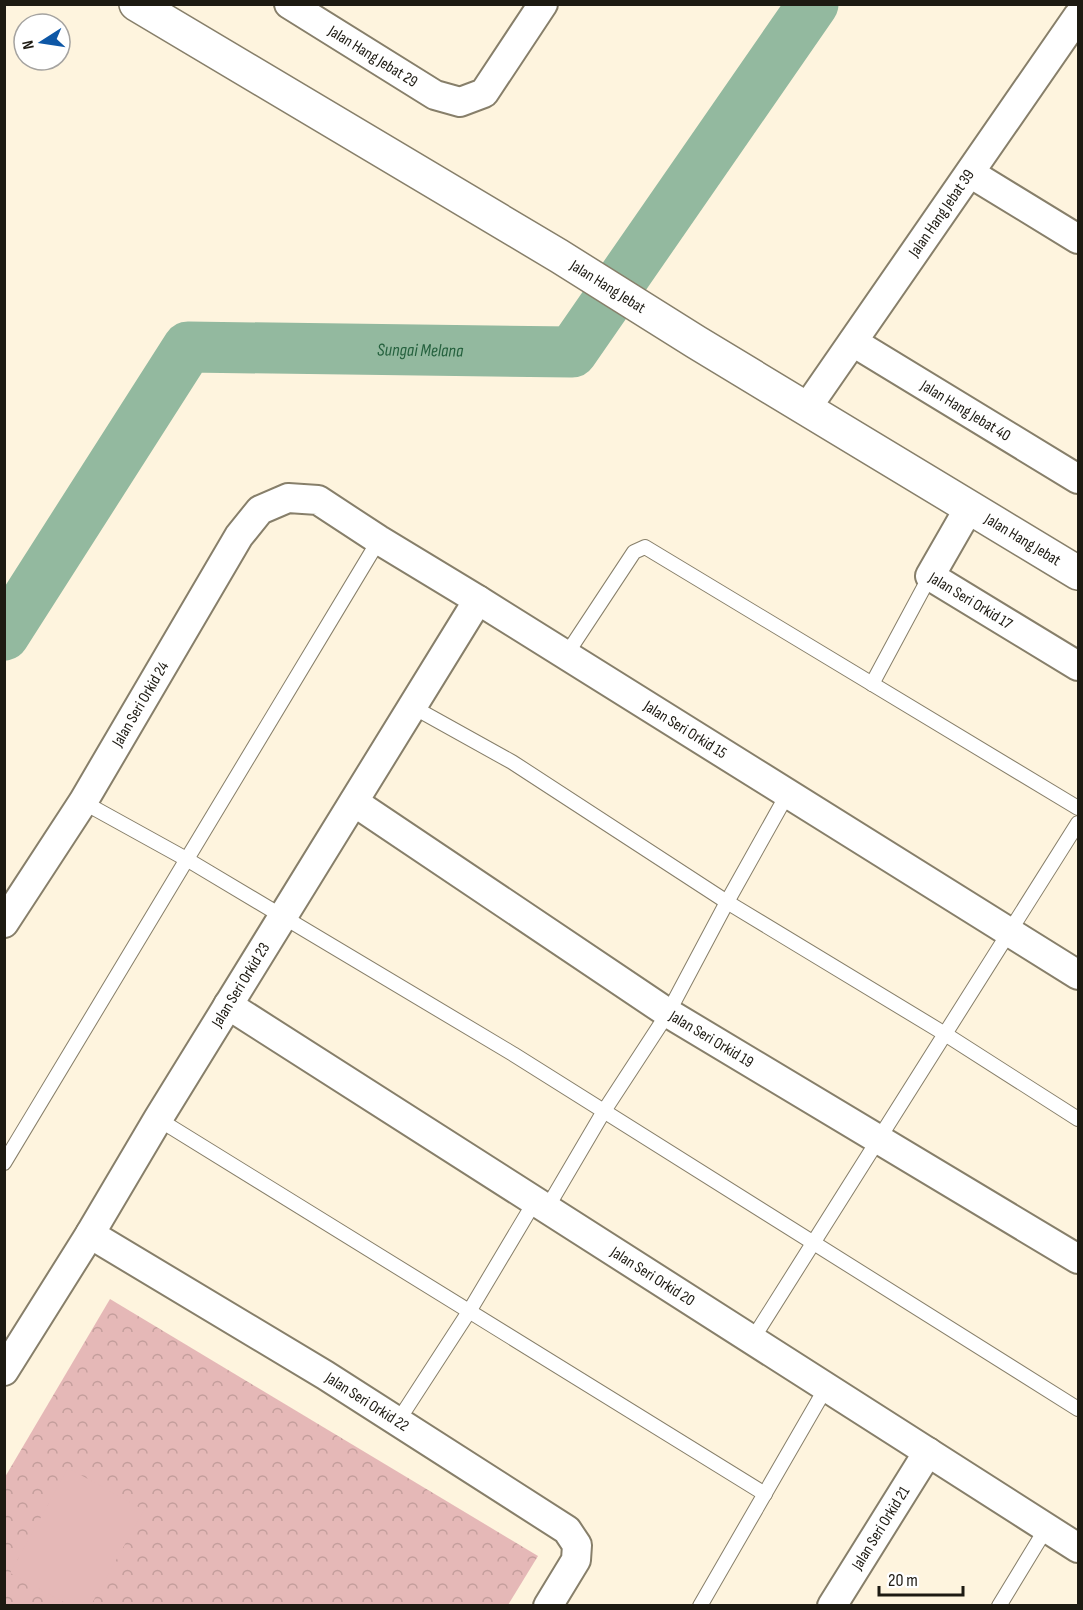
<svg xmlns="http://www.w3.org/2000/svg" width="1083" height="1610" font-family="'Sofia Sans Condensed',sans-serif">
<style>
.forest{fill:url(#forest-crowns)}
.garden{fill:#e5b8b7}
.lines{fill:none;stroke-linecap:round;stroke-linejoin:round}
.river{stroke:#93b99f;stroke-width:51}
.service-casing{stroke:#877f6a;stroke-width:16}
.minor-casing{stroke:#877f6a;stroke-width:32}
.tertiary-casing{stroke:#877f6a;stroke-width:36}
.service{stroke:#fff;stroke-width:14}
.minor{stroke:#fff;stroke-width:28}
.tertiary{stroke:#fff;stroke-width:33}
.labels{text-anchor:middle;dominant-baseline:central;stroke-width:4.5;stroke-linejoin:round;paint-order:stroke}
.street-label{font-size:16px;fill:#1d1a12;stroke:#fff}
.water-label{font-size:18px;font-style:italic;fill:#25613e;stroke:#fff}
</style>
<defs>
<pattern id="forest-crowns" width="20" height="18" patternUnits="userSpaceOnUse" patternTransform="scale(1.5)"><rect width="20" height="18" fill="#e5b8b7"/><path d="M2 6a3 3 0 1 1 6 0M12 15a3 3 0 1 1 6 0" fill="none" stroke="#c49e9c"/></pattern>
</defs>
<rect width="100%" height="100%" fill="#fef4de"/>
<!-- forest -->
<path class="forest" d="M110 1299 538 1556 508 1605 5 1606V1477Z"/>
<!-- garden -->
<path class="garden" d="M68 1468 144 1510 91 1605H69L10 1573Z"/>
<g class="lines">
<!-- river -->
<path class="river" id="s1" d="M4 635 188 347 572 352 813 4"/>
<!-- service casing -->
<g class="service-casing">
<g id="service">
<path d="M566 655 634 552 645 547 1078 808"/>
<path d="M872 684 930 576"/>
<path d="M413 707 512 762 727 902 945 1034 1078 1119"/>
<path d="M83 802 188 860 513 1054 1078 1409"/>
<path d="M158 1119 765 1494"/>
<path d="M4 1163 379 540"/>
<path d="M547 1208 604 1111 668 1013 727 902 788 793"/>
<path d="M752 1340 1078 823"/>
<path d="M398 1421 470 1310 535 1201"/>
<path d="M700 1606 827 1386"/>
<path d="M999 1606 1047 1527"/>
</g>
</g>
<!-- minor casing -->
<g class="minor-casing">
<g id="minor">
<path id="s2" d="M289 4 435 95 460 102 484 93 543 4"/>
<path d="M970 173 1078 239"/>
<path id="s3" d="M853 342 1078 479"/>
<path id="s4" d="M806 409 1078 16"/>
<path id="s5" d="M969 508 930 576 1078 666"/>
<path id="s6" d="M354 802 668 1013 1078 1259"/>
<path id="s7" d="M4 923 83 802 239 536 260 510 288 498 318 500 379 540 478 600 1078 975"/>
<path id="s8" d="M228 1005 1078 1548"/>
<path id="s9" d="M90 1234 325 1375 567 1530 577 1545 576 1560 548 1606"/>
<path id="s10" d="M4 1371 90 1234 158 1119 478 600"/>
<path id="s11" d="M832 1606 928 1452"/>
</g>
</g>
<!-- tertiary casing -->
<g class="tertiary-casing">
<g id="tertiary">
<path id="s12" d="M136 4 559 256 696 342 1078 573"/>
</g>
</g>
<!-- service -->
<use href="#service" class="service"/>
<!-- minor -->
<use href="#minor" class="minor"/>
<!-- tertiary -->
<use href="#tertiary" class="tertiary"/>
</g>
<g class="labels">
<!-- street labels -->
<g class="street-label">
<text stroke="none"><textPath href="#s2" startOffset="99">Jalan Hang Jebat 29</textPath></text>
<text stroke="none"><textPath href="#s4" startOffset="238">Jalan Hang Jebat 39</textPath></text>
<text stroke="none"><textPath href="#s12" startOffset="550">Jalan Hang Jebat</textPath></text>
<text stroke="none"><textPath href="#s3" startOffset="132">Jalan Hang Jebat 40</textPath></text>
<text stroke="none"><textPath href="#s12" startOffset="1036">Jalan Hang Jebat</textPath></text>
<text stroke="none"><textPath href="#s5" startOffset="126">Jalan Seri Orkid 17</textPath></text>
<text stroke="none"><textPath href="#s7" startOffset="258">Jalan Seri Orkid 24</textPath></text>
<text stroke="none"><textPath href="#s7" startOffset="980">Jalan Seri Orkid 15</textPath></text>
<text stroke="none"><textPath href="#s10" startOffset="453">Jalan Seri Orkid 23</textPath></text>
<text stroke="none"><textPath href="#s6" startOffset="429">Jalan Seri Orkid 19</textPath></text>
<text stroke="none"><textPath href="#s8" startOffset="504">Jalan Seri Orkid 20</textPath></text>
<text stroke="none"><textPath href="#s9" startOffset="324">Jalan Seri Orkid 22</textPath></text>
<text stroke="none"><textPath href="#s11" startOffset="92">Jalan Seri Orkid 21</textPath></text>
</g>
<!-- water labels -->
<g class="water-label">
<text stroke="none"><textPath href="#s1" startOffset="574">Sungai Melana</textPath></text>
</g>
</g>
<!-- border -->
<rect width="1083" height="1610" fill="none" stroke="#1d1a12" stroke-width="12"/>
<!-- north arrow -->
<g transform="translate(42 42) rotate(258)"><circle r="28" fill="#ffffff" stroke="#a5a3a0" stroke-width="1.5"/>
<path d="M0-4.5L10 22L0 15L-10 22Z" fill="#0d57a6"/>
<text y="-9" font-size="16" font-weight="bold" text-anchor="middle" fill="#1d1a12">N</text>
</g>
<!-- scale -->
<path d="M879 1586v9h84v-9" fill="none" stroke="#1d1a12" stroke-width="3"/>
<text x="888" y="1586" font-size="18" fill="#1d1a12" stroke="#ffffff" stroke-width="4.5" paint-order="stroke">20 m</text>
</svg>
